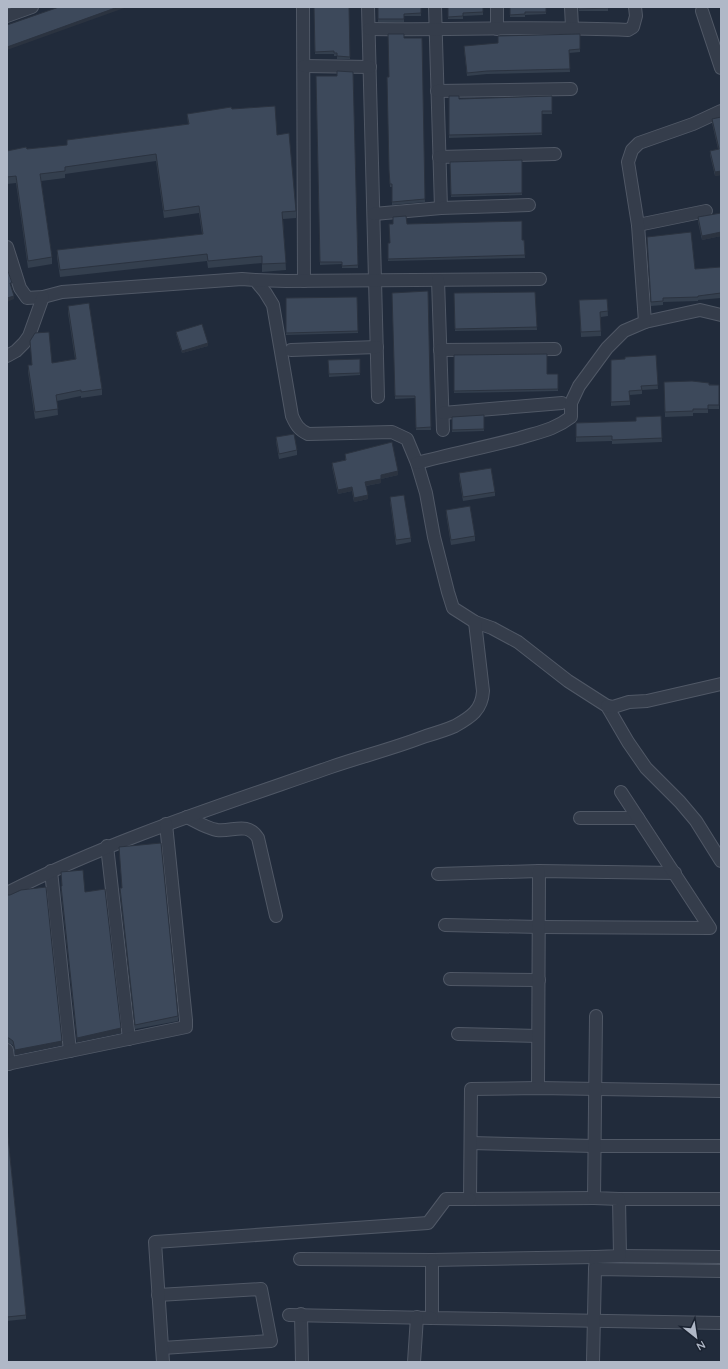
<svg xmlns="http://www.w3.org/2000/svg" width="728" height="1369" font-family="Quicksand,sans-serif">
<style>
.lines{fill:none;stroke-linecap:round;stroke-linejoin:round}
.minor-casing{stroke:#505866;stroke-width:14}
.minor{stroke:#353d4b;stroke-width:12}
.wall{fill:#343f4e}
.shaded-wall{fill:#2b3340}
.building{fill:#3d495b;stroke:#2b3340}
</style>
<rect width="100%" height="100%" fill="#212b3b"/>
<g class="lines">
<!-- minor casing -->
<g class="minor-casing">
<g id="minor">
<path d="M303 7 304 281"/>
<path d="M368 7 378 397"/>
<path d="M435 7 441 208"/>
<path d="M497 7V29"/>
<path d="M571 7 572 27"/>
<path d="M702 11 721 68"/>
<path d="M7 16 32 7"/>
<path d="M369 29C455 30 541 26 628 30L633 27 636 16 635 7"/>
<path d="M304 66 370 67"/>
<path d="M437 91 571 89"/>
<path d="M439 157 555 154"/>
<path d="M374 214 441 208 529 205"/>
<path d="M638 225 706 211"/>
<path d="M7 247 20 288 27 298 43 297 62 292 242 279 255 280 265 292 273 305 292 416C296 425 299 430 308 434L392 432 407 439 417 463 426 493 434 537 448 592 453 608 475 622 492 628 518 642 568 681 607 706 628 742 646 768 680 802 696 821 721 861"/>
<path d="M255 280 286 281 540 279"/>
<path d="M438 280 443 430"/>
<path d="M645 322 700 310 721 315"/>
<path d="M291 350 377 347"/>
<path d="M440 350 555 349"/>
<path d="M7 356 16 351 24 343 29 336 43 297"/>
<path d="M443 413 562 403"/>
<path d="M417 463C451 454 486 447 520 438 539 432 554 430 571 417V403L579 386 607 348 624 331 645 322 638 225 628 162 632 150 639 143 693 124 721 111"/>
<path d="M607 706 613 707 629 702 647 701 721 684"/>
<path d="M187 817C197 822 206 828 217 830 233 832 247 821 258 838L276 916"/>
<path d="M580 818H638"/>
<path d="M107 846 129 1039"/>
<path d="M51 871 70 1051"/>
<path d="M438 874 539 871 675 873"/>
<path d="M7 893C111 840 222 805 331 767 363 756 395 748 426 736 436 733 446 730 455 726 471 717 482 710 483 691L475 622"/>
<path d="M445 925 539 927 710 928 621 792"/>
<path d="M450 979 539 980"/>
<path d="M458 1034 538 1036"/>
<path d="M7 1050 9 1064"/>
<path d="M7 1064 186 1027V1020L166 824"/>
<path d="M538 1088 539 871"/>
<path d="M471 1143 594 1146H721"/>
<path d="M594 1198 470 1199 471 1089 538 1088 721 1091"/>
<path d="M619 1199H721"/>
<path d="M620 1256 721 1257"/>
<path d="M300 1259 432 1260 596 1257"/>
<path d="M432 1260V1318L721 1323"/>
<path d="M595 1269 596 1257 620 1256 619 1199 594 1198 596 1016"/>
<path d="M158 1295 261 1289 271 1341 162 1348"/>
<path d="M301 1314 302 1362"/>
<path d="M289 1315 432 1318"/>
<path d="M163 1362 155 1242 428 1223 446 1199H470"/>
<path d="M414 1362 417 1317"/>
<path d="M593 1362 595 1269 721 1271"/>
</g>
</g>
<!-- minor -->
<use href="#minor" class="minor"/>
</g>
<!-- wall -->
<g class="wall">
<path d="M314 7 350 57V59H337V56H334V54H315Z"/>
<path d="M378 7H421V16H404V22H378Z"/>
<path d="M448 7H483V15L463 16V19H448Z"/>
<path d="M510 7H546V14L525 15V17H510Z"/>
<path d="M578 7H608V11H579Z"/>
<path d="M580 34V52L569 53 570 72 487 74 467 76 464 49Z"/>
<path d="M404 38H422L425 202 392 205V187H390L389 172Z"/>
<path d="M353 72 358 268H342V264L320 265 316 76H337Z"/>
<path d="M449 96 459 99 552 96V114H542V135L449 138Z"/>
<path d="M232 109 277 135 296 211V218L283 219 286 270 262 272V263L208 268 207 261 60 277 57 257V250L202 234 199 213 164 218 156 161 65 174V178L41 181 52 257V264L28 268 16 183 7 184V151L67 145V140L188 124 187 114Z"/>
<path d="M721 117V175L715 176 710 155V151L718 149 712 123V119Z"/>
<path d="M522 160V195L451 197 450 162Z"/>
<path d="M721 215V236L702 240 698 222V217Z"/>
<path d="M407 224 524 240 525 258 388 261V243H390Z"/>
<path d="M647 237 695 269 721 267V298L698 300V301L663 302V305L651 306Z"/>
<path d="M428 291 431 430H416L415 398 395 399 392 293Z"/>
<path d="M535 292 537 330 455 331 454 293Z"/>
<path d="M357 297 358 333 286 335V298Z"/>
<path d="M607 299 608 316 601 317V336L581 337 579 300Z"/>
<path d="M68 306 102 389V395L81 398V396L57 401 58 415 35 419 28 372V365H32L30 341 52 363 75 359 68 313Z"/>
<path d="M176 332 208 346 182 353 176 334Z"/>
<path d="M454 355 547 374H558V391L454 393Z"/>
<path d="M656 355 658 389 642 390V394L630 395V405L611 406V360L625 359Z"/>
<path d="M328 360 360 373V375L329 377Z"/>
<path d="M664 382 719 385V409H708V413H693V416L665 417Z"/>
<path d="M484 415V431L452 432V417Z"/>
<path d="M661 416 662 442 612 444V441L576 442V423L636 421Z"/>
<path d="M276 437 297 450V455L279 459 276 442Z"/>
<path d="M345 454 398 475 381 479V483L366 486 368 499 354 502 352 491 338 494 332 467V463L345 460Z"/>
<path d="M459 473 495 492V496L463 501 459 478Z"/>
<path d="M390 497 411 538V542L396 545 390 502Z"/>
<path d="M446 510 475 536V541L451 545 446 514Z"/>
<path d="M119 847 178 1016V1021L135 1029 120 892V888H122Z"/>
<path d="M61 872 85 892 121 1033 77 1042 61 890V886H62Z"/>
<path d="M7 895 62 1045 15 1055 13 1045 9 1043H7Z"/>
<path d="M7 1127 26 1315V1319L7 1321Z"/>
</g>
<!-- shaded-wall -->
<g class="shaded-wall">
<path d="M118 7H127L7 50V47Z"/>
<path d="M721 171V175L715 176V172Z"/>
<path d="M721 232V236L702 240V236Z"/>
<path d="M14 296V299L7 302V298Z"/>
<path d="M208 343V346L182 353V351Z"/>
<path d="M398 471V475L381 479V483L365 486V482L381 475Z"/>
<path d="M352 487V491L338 494V490Z"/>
<path d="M368 495V499L354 502V498Z"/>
<path d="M121 1028V1033L77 1042V1038Z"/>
<path d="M62 1041V1045L15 1055V1050Z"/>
</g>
<!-- building -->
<g class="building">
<path d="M59 7H118L7 47V25Z"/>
<path d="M314 7H349L350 57 337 56V53H334V51L315 52Z"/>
<path d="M378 7H421V13L404 14V19H378Z"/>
<path d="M448 7H483V12L463 13V16L448 17Z"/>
<path d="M510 7H546V12H525V14L510 15Z"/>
<path d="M578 7H608V8L579 9Z"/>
<path d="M388 34H404V38H422L425 199 392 202V184H390L389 170 387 77H389Z"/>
<path d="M580 34V49L569 50 570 69 487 71 467 73 464 46 498 43V36Z"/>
<path d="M337 71 353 72 358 265 342 266V262H320L316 76H337Z"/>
<path d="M449 96H459V99L552 96V111H542V133L449 135Z"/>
<path d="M275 106 277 135 289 133 296 211 282 212 286 263 262 264V256L208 261 207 254 60 270 57 250 203 234 199 206 164 211 156 154 65 167V171L40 174 52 257 28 261 16 176 7 177V151L26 147 27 149 67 145V140L189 124 187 114 231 107 232 109Z"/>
<path d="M721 117V171L715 172 710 151 719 149 712 119Z"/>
<path d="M522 160V193L451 195 450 162Z"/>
<path d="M721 213V232L702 236 698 217Z"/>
<path d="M406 216 407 224 522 221V240H524L525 255 388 259V243H390L389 224H393V217Z"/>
<path d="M691 232 695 269 721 267V293L698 296V297L663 298V301L651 302 647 237Z"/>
<path d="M7 268 12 283H10L14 296 7 298Z"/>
<path d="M428 291 431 427 416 428 415 396H395L392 293Z"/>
<path d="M535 292 537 327 455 329 454 293Z"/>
<path d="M357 297 358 331 286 333V298Z"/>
<path d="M607 299 608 311 600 312 601 331 581 332 579 300Z"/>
<path d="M89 303 102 389 81 392V390L56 395 58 409 35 412 28 365H32L30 341 35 333 49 332 52 363 76 359 68 306Z"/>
<path d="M202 324 208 343 182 351 176 332Z"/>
<path d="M547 354V374H558V389L454 391V355Z"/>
<path d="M656 355 658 385 641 386 642 390 629 391 630 401 611 402V360L625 359V357Z"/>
<path d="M360 359V373L329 374 328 360Z"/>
<path d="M692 381 709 383V385H719V405H708V409H693V411L665 412 664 382Z"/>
<path d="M484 415V429L452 430V417Z"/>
<path d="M661 416 662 438 612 440V436L576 437V423L636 421V417Z"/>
<path d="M294 434 297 450 279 454 276 437Z"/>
<path d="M392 442 398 471 381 475V479L365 482 368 495 354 498 352 487 338 490 332 463 346 460 345 454Z"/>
<path d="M491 468 495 492 463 497 459 473Z"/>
<path d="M404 495 411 538 396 540 390 497Z"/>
<path d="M470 506 475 536 451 540 446 510Z"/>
<path d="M161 843 178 1016 135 1025 120 888H122L119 847Z"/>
<path d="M83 870 85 892 105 889 121 1028 77 1038 61 886H62L61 872Z"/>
<path d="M46 887 62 1041 15 1050 13 1041 9 1038H7V895H10L21 890Z"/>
<path d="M7 1127 26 1315 7 1317Z"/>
</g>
<!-- border -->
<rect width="728" height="1369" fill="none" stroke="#b0b8c7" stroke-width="16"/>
<!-- north arrow -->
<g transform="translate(696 1337) rotate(150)" stroke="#1a2230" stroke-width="3" paint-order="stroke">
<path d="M0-3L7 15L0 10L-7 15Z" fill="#b0b8c7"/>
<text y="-6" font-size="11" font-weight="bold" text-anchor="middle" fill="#b0b8c7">N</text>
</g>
</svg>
